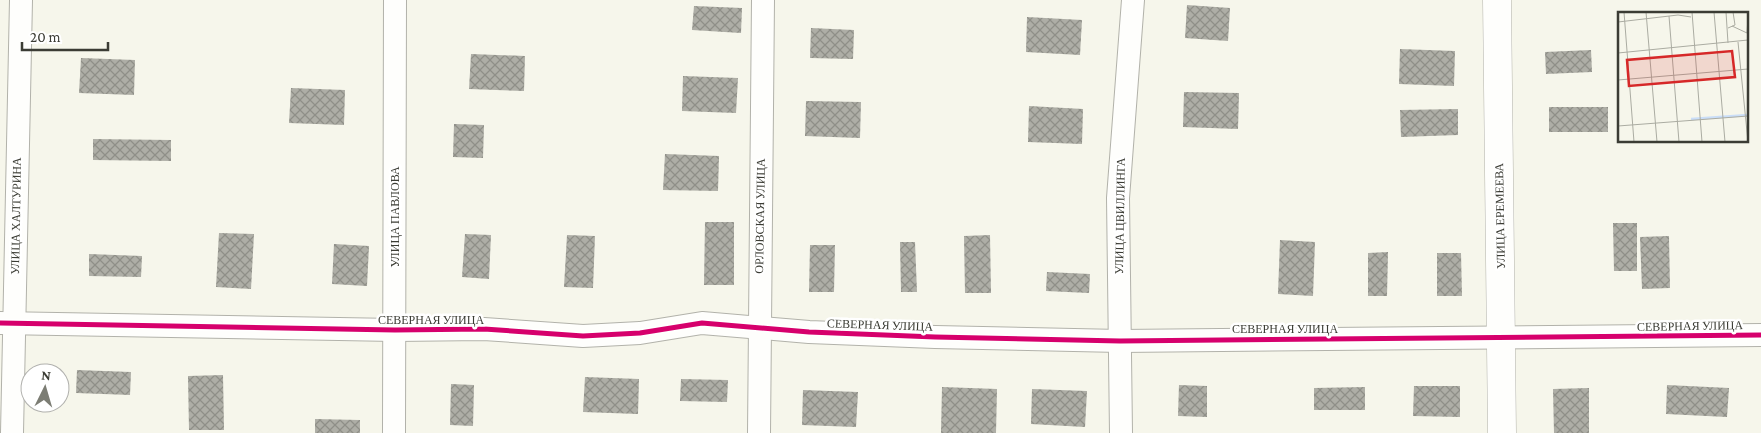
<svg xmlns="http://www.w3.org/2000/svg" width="1761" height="433" font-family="'Crimson Pro',serif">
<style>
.building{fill:url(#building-cross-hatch)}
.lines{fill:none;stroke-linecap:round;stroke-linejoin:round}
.street-casing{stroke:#b2b2aa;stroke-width:24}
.secondary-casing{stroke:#b2b2aa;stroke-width:29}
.street{stroke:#fefefc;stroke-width:22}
.secondary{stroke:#fefefc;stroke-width:28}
.cycleway-casing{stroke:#fff;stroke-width:8}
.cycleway{stroke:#d6006c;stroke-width:5}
.labels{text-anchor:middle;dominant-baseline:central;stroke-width:5;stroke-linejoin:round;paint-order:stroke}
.street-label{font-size:12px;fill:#3b3c34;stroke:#fff}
.inset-river{fill:none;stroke:#cadef8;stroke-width:2.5}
.inset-road{fill:none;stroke:#abaca2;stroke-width:1}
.view{fill:#d62828;fill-opacity:0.15;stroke:#d62828;stroke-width:2.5}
.inset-edge{fill:none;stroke:#3b3c34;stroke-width:2.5}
</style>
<defs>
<pattern id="building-cross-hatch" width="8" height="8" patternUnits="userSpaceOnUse" patternTransform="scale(1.25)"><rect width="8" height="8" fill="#aeaea6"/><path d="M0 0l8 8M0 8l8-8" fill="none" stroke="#8f8f88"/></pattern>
</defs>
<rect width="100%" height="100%" fill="#f6f6eb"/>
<!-- building -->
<g class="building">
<path d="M1187 5 1230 8 1228 41 1185 38Z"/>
<path d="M694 6 742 8 741 33 692 30Z"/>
<path d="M1027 17 1082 20 1080 55 1026 52Z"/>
<path d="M811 28 854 30 853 59 810 58Z"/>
<path d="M1400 49 1455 51 1454 86 1399 84Z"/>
<path d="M1591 50 1592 72 1546 74 1545 52Z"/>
<path d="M471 54 525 56 524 91 469 89Z"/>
<path d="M81 58 135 60 134 95 79 93Z"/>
<path d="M683 76 738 78 736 113 682 111Z"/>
<path d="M291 88 345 90 344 125 289 123Z"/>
<path d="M1184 92 1239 93 1238 129 1183 127Z"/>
<path d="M806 101 861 102 860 138 805 136Z"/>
<path d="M1029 106 1083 109 1082 144 1028 142Z"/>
<rect x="1549" y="107" width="59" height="25"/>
<path d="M1458 109V135L1401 137 1400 110Z"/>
<path d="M454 124 484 125 483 158 453 157Z"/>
<path d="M93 139 171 140V161L93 160Z"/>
<path d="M665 154 719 156 718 191 663 190Z"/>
<path d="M705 222H734V285H704Z"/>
<path d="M1613 223H1637V271H1614Z"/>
<path d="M219 233 254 234 251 289 216 287Z"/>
<path d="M465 234 491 235 489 279 462 277Z"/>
<path d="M567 235 595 236 593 288 564 287Z"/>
<path d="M990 235 991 293H965L964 236Z"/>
<path d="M1669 236 1670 288 1642 289 1640 237Z"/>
<path d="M1280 240 1315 242 1313 296 1278 294Z"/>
<path d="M900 242H915L917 292H901Z"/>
<path d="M334 244 369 246 367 286 332 284Z"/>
<path d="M810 245H835L834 292H809Z"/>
<path d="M1388 252 1387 296H1368V253Z"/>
<path d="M1437 253H1461L1462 296H1437Z"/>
<path d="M89 254 142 256 141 277 89 276Z"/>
<path d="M1047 272 1090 274 1089 293 1046 291Z"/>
<path d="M77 370 131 372 130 395 76 393Z"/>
<path d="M223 375 224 430H189L188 376Z"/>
<path d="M585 377 639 379 638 414 583 412Z"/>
<path d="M681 379 728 380 727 402 680 401Z"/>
<path d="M451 384 474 385 473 426 450 425Z"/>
<path d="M1179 385 1207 386V417L1178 416Z"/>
<path d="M1667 385 1729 388 1727 417 1666 414Z"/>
<path d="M1414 386H1460V417L1413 416Z"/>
<path d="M942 387 997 389 996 433H941Z"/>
<path d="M1365 387V410H1314V388Z"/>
<path d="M1589 388V433H1554L1553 389Z"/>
<path d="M1032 389 1087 391 1085 427 1031 424Z"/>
<path d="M803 390 858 392 856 427 802 425Z"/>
<path d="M315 419 360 420V433H315Z"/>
</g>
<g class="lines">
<!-- street casing -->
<g class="street-casing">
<g id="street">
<path d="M0 323 395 330 484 329 583 336 640 333 702 323 809 332 935 337 1120 341 1761 335"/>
<path d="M12 433 21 0"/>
<path d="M394 433 395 0"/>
<path d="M759 433 763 0"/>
<path d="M1121 433 1118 198 1133 0"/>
</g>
</g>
<!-- secondary casing -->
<g class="secondary-casing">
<path id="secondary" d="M1497 0 1502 433"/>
</g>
<!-- street -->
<use href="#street" class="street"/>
<!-- secondary -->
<use href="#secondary" class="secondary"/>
<!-- cycleway casing -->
<g class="cycleway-casing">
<path id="cycleway" d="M0 323 395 330 484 329 583 336 640 333 702 323 809 332 935 337 1120 341 1761 335"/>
</g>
<!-- cycleway -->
<use href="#cycleway" class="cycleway"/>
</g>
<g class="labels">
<!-- street labels -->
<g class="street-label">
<text transform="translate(16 216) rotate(-89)">УЛИЦА ХАЛТУРИНА</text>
<text transform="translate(760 216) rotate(-89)">ОРЛОВСКАЯ УЛИЦА</text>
<text transform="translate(1120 216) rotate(-89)">УЛИЦА ЦВИЛЛИНГА</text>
<text transform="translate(1500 216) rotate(-91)">УЛИЦА ЕРЕМЕЕВА</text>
<text transform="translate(395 217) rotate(-90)">УЛИЦА ПАВЛОВА</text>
<text x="431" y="320">СЕВЕРНАЯ УЛИЦА</text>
<text transform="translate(880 325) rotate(2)">СЕВЕРНАЯ УЛИЦА</text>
<text transform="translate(1690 326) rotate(-1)">СЕВЕРНАЯ УЛИЦА</text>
<text x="1285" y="329">СЕВЕРНАЯ УЛИЦА</text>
</g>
</g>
<!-- overview -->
<g transform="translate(1618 12)">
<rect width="130" height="130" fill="#f6f6eb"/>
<path class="inset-river" d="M73 107 130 103"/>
<path class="inset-road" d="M6 0 16 130M28 0 39 130M74 0 84 130M96 0 107 130M108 0 110 31M51 4 61 130M0 10 60 3 73 5M114 14 129 21 130 5M110 16 117 13 115 0M120 30 130 130M0 41 130 28M0 68 130 57M0 114 130 104"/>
<path class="view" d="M114 39 117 65 11 74 9 48Z"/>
<rect width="130" height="130" class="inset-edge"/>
</g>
<!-- north arrow -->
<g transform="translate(45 388) rotate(5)"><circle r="24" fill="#ffffff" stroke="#b1b1ae"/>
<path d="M0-4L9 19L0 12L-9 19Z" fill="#7c7d74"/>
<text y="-8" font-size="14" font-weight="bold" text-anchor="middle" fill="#3b3c34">N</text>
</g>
<!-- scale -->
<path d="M22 42v8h86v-8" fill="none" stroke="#3b3c34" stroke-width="2.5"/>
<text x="30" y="42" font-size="15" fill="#3b3c34" stroke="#ffffff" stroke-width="4" paint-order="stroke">20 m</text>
</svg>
